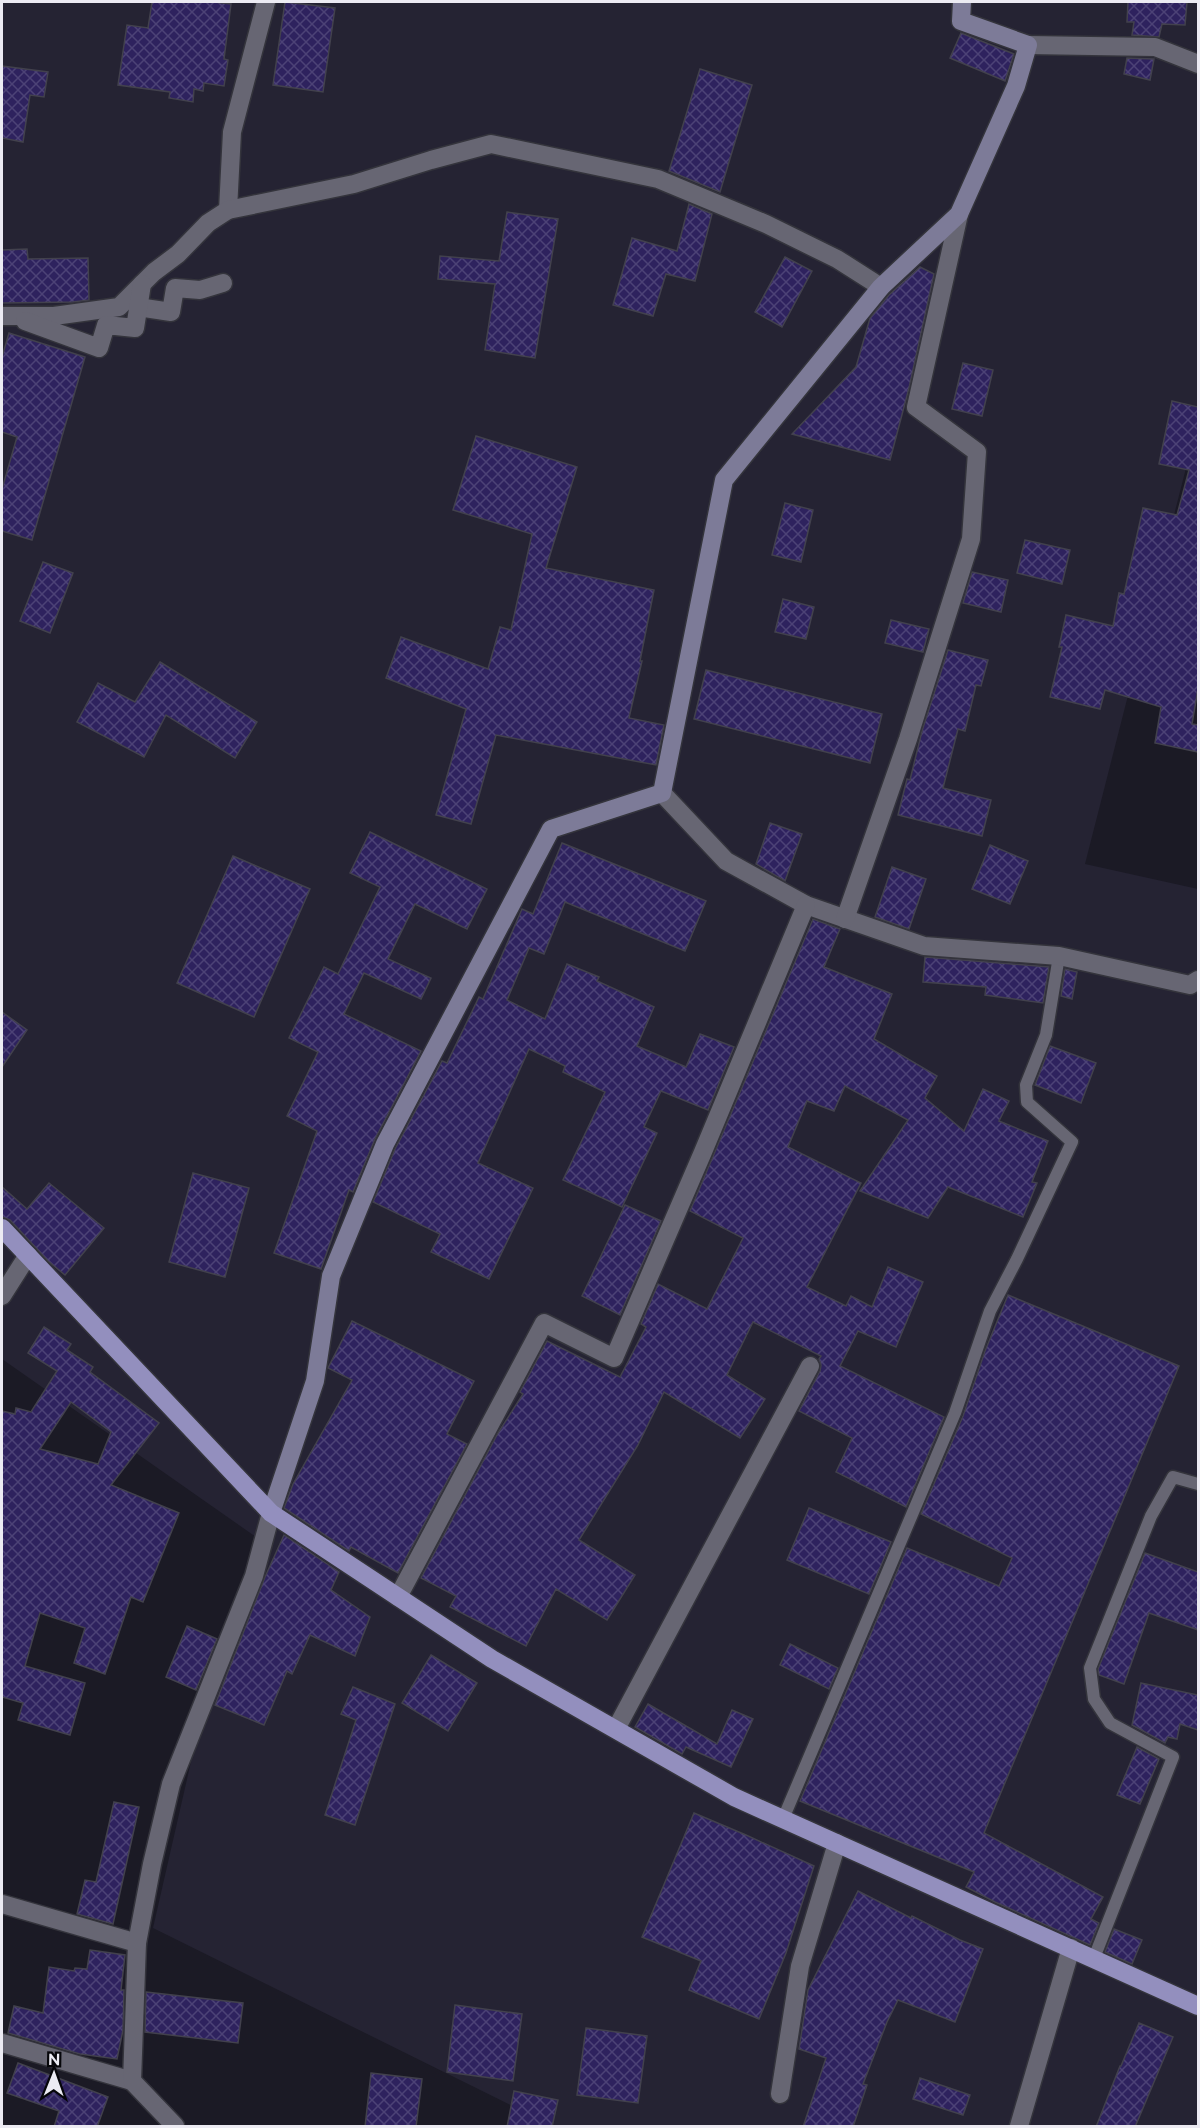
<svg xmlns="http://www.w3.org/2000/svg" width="1200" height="2128" font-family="Raleway,sans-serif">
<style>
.built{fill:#252333}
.building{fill:url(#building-cross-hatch);stroke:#42414d;stroke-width:1.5;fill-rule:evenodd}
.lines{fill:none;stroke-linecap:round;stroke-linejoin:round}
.lane-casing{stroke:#34343c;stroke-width:15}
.street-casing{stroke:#34343c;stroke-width:21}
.secondary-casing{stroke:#34343c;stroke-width:21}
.primary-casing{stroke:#34343c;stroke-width:21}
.lane{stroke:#676673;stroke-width:12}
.street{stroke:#676673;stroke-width:18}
.secondary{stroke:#7d7b98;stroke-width:18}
.primary{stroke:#938fbe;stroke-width:18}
</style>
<defs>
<pattern id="building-cross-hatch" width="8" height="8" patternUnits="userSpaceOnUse" patternTransform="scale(1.5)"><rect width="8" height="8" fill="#2e225e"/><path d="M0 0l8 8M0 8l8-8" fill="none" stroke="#4c4276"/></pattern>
</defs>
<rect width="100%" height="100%" fill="#1b1a25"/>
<!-- built -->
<path class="built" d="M2 2H1198V421L1085 864 1198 889V2126H553L153 1928 198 1731 256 1537 2 1359Z"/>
<!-- building -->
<g class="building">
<path d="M152 2H214L231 4 224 59 228 60 224 86 204 83 203 91 194 89 193 102 169 98 170 92 118 85 127 25 148 28Z"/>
<path d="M285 2 335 8 323 92 273 85Z"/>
<path d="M1128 2H1187L1185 25 1162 24 1159 37 1132 35 1134 22H1127Z"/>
<path d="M961 33 1014 54 1005 81 950 58Z"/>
<path d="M1127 58 1154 59 1150 80 1124 74Z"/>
<path d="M2 66 48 72 44 97 30 95 23 142 2 138Z"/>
<path d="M700 69 752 85 720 192 669 171Z"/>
<path d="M689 204 712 214 695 281 666 274 653 316 613 305 632 238 677 251Z"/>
<path d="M507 212 558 219 535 358 485 350 495 284 438 279 440 256 499 261Z"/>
<path d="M27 249 28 259 88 258 89 300 73 302 2 303V250Z"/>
<path d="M785 257 812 271 782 327 755 312Z"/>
<path d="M920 267 934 274 909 388 890 460 792 434 856 367 870 318 889 295Z"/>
<path d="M9 333 85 357 32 540 2 531V489L17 437 2 432V357Z"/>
<path d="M963 363 993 370 982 416 952 409Z"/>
<path d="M1172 401 1198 407V689L1192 724 1198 725V752L1155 743 1161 707 1105 690 1100 709 1050 697 1062 647H1059L1066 615 1113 626 1119 593 1124 594 1143 508 1177 515 1189 470 1159 464Z"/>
<path d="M476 436 577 467 546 568 654 590 640 661H642L629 718 664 725 656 765 496 735 471 824 436 815 466 709 386 678 401 637 488 669 500 627 511 630 532 534 453 510Z"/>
<path d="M785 503 813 510 801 562 772 555Z"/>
<path d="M1025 540 1070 550 1062 584 1017 573Z"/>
<path d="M43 562 73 573 50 633 20 621Z"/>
<path d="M972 572 1008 580 1001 612 963 603Z"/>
<path d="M783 599 814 607 806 639 775 632Z"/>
<path d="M891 620 929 629 923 652 885 643Z"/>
<path d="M948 650 988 660 981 686 976 685 965 731 958 729 943 788 991 800 982 836 898 815 907 779 910 780 922 731Z"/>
<path d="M160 662 257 722 235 758 166 715 144 757 77 722 98 683 135 702Z"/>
<path d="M706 670 882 714 870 763 694 719Z"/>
<path d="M770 823 802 834 785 881 756 864Z"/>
<path d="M370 832 487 889 467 929 415 904 388 959 431 978 421 999 364 973 344 1014 421 1051 375 1139 353 1192 349 1190 321 1269 274 1253 317 1131 287 1116 318 1052 289 1038 324 967 338 974 380 887 350 873Z"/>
<path d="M562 843 706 901 685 951 565 902 544 954 529 948 507 1000 545 1019 567 964 599 977 597 981 654 1007 637 1046 686 1067 700 1034 734 1047 708 1110 661 1091 644 1127 657 1133 622 1207 563 1180 605 1092 563 1072 565 1066 529 1049 478 1163 533 1188 489 1279 431 1252 440 1234 373 1202 395 1149 442 1061 447 1063 479 997 483 999 522 909 533 914Z"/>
<path d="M990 845 1028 861 1010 904 972 889Z"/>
<path d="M233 856 310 889 254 1017 177 983Z"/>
<path d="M892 867 926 879 909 929 875 917Z"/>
<path d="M813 919 840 929 824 967 892 994 874 1039 937 1076 925 1098 964 1131 983 1089 1009 1101 999 1121 1048 1141 1032 1182 1037 1183 1023 1217 948 1187 928 1218 860 1191 908 1120 845 1086 834 1111 807 1101 788 1147 861 1183 807 1287 846 1306 851 1296 872 1307 888 1267 923 1282 896 1347 858 1331 840 1366 944 1417 906 1507 836 1472 852 1438 799 1411 820 1371 821 1365 819 1359 821 1356 753 1322 727 1375 765 1399 740 1438 664 1392 638 1445 579 1540 635 1575 607 1620 556 1589 526 1646 450 1607 456 1596 421 1578 498 1433 523 1394 520 1392 547 1341 620 1377 646 1327 641 1324 658 1284 707 1309 743 1238 690 1211Z"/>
<path d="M925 957 1049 967 1043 1003 985 995 986 987 923 982Z"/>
<path d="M1065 969 1077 972 1072 999 1061 996Z"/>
<path d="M2 1012 27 1030 2 1067Z"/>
<path d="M1050 1046 1096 1063 1081 1103 1035 1085Z"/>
<path d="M193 1173 249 1188 225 1277 169 1262Z"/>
<path d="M49 1183 104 1228 65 1275 48 1261 10 1220 2 1217V1187L27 1209Z"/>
<path d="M625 1205 661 1221 620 1315 582 1296Z"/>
<path d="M1008 1295 1179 1366 984 1833 1103 1897 1091 1919 1099 1923 1090 1945 995 1902 966 1887 974 1872 800 1801 907 1548 999 1586 1012 1558 921 1514 963 1416 985 1351Z"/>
<path d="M352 1321 474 1381 447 1434 467 1444 398 1573 351 1547 349 1551 284 1508 293 1484 352 1380 328 1368Z"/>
<path d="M44 1327 71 1344 67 1350 93 1367 90 1372 159 1423 111 1485 179 1513 143 1602 131 1597 105 1674 74 1663 85 1628 40 1613 25 1666 85 1683 70 1735 18 1720 23 1703 2 1697V1411L15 1414 16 1408 31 1412 57 1371 28 1353ZM71 1402 111 1432 98 1464 40 1449Z"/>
<path d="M809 1508 891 1542 869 1594 787 1560Z"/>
<path d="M284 1535 339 1572 331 1590 370 1617 355 1656 310 1635 292 1674 287 1671 264 1725 215 1705 265 1577Z"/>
<path d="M1145 1553 1198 1572V1630L1149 1613 1124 1684 1099 1675 1098 1669Z"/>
<path d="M187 1626 217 1639 196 1690 166 1677Z"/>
<path d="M790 1644 838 1668 829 1689 780 1665Z"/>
<path d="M431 1655 477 1683 448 1731 402 1703Z"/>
<path d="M1141 1683 1198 1695V1730L1180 1724 1177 1739 1168 1737 1165 1743 1132 1725Z"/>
<path d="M353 1687 395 1704 355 1825 325 1815 356 1720 341 1714Z"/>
<path d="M648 1704 717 1744 732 1710 753 1719 731 1767 686 1747 682 1754 635 1727Z"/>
<path d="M1137 1747 1159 1759 1140 1804 1117 1795Z"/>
<path d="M114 1802 139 1807 113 1924 77 1914 85 1880 96 1882Z"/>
<path d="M694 1813 746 1835 814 1866 786 1953 759 2019 689 1990 701 1961 642 1937Z"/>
<path d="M858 1891 911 1918 912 1916 960 1940 983 1949 955 2022 898 2000 887 2022 863 2084 867 2085 853 2127H803L826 2058 799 2049 808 1990Z"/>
<path d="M1114 1929 1142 1940 1132 1964 1105 1952Z"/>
<path d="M90 1950 125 1955 121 1990H124L123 2030 117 2059 80 2054 8 2033 14 2006 43 2013 49 1967 74 1971 75 1968 87 1969Z"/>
<path d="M146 1992 243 2003 238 2043 145 2032Z"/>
<path d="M455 2005 522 2014 513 2081 447 2072Z"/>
<path d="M1139 2023 1173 2037 1135 2127H1096L1120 2066H1121Z"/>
<path d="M586 2028 647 2036 638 2103 577 2095Z"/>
<path d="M18 2063 108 2097 97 2127H54L59 2111 7 2093Z"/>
<path d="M371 2073 422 2079 416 2127H365Z"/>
<path d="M920 2078 970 2095 963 2115 913 2099Z"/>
<path d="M514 2091 558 2100 552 2127H507Z"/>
</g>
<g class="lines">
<!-- lane casing -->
<g class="lane-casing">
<g id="lane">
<path d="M783 1819 955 1413 990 1311 1017 1259 1072 1142 1027 1102 1026 1085 1046 1035 1059 956"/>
<path d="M1094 1958 1173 1757 1110 1723 1094 1699 1090 1668 1151 1516 1173 1477 1198 1484"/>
</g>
</g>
<!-- street casing -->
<g class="street-casing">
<g id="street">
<path d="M1028 45 1155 47 1198 64"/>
<path d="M228 210 232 132 266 2"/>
<path d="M138 307 171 312 175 288 200 290 223 283"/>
<path d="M2 316H54L119 307 154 272 178 254 208 223 228 210 354 184 431 160 491 144 658 179 766 224 837 259 881 287"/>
<path d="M25 321 99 348 106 325 135 328 142 284"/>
<path d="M662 793 726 861 806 905 924 946 1059 956 1190 985 1198 980"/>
<path d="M845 919 908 739 971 539 977 452 916 407 959 214"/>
<path d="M2 1296 28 1255"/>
<path d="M398 1597 544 1323 614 1358 703 1152 806 905"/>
<path d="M616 1729 810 1366"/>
<path d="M2 1904 137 1943"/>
<path d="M2 2043 132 2081"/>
<path d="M780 2094 800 1966 837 1843"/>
<path d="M175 2126 132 2081 137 1943 152 1864 171 1784 254 1576 271 1513"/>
<path d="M1019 2126 1071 1948"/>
</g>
</g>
<!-- secondary casing -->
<g class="secondary-casing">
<path id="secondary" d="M271 1513 315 1381 331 1276 385 1144 551 829 662 793 724 480 881 287 959 214 1016 86 1028 45 961 21 962 2"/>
</g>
<!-- primary casing -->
<g class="primary-casing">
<path id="primary" d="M2 1228 271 1513 492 1659 734 1797 1198 2006"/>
</g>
<!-- lane -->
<use href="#lane" class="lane"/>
<!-- street -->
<use href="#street" class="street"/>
<!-- secondary -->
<use href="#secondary" class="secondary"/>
<!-- primary -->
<use href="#primary" class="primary"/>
</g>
<!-- border -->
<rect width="1200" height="2128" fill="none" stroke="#ecebf3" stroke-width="6"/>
<!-- north arrow -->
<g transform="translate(54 2074) rotate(1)" stroke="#06060a" stroke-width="4.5" paint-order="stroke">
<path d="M0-4.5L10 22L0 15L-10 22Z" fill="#ecebf3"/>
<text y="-9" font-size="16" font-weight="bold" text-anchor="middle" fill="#ecebf3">N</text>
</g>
</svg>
